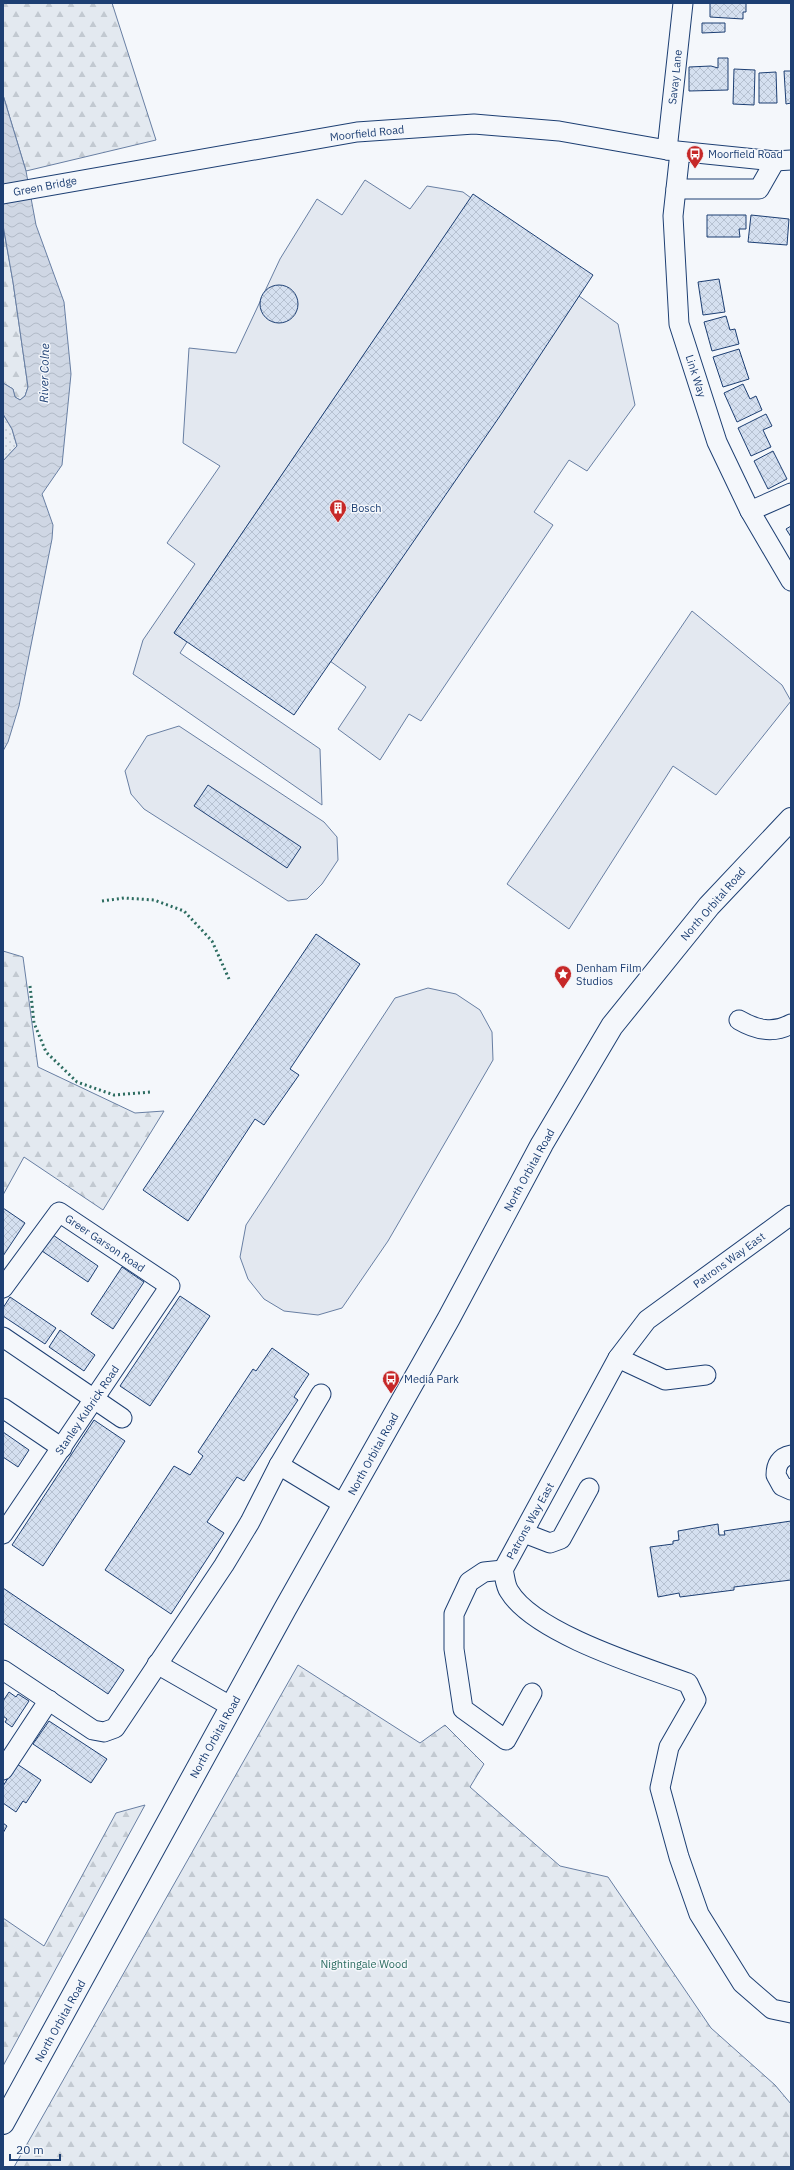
<svg xmlns="http://www.w3.org/2000/svg" width="794" height="2170" font-family="'IBM Plex Sans',sans-serif">
<style>
.grass{fill:url(#grass-dots);stroke:#687fa3}
.forest{fill:url(#forest-firs);stroke:#687fa3}
.parking{fill:#e3e8f0;stroke:#687fa3}
.water{fill:url(#water-waves);stroke:#687fa3}
.building{fill:url(#building-cross-hatch);stroke:#1d3f73}
.lines{fill:none;stroke-linecap:round;stroke-linejoin:round}
.minor-casing{stroke:#1d3f73;stroke-width:21}
.major-casing{stroke:#1d3f73;stroke-width:24}
.minor{stroke:#f4f7fb;stroke-width:19}
.major{stroke:#f4f7fb;stroke-width:22}
.hedge{stroke:#2c6c60;stroke-width:3;stroke-dasharray:2 3;stroke-linecap:butt}
.labels{text-anchor:middle;dominant-baseline:central;stroke-width:3;stroke-linejoin:round;paint-order:stroke}
.street-label{font-size:11px;fill:#1d3f73;stroke:#f4f7fb}
.poi-label{font-size:11px;fill:#1d3f73;stroke:#f4f7fb;text-anchor:start}
.park-label{font-size:11px;fill:#2c6c60;stroke:#f4f7fb}
.water-label{font-size:12px;font-style:italic;fill:#1d3f73;stroke:#f4f7fb}
</style>
<defs>
<pattern id="grass-dots" width="8" height="8" patternUnits="userSpaceOnUse"><rect width="8" height="8" fill="#e3e9f0"/><path d="M2 2h.1M6 6h.1" fill="none" stroke="#c2c9d1" stroke-width="1.8" stroke-linecap="round"/></pattern>
<pattern id="forest-firs" width="22" height="20" patternUnits="userSpaceOnUse"><rect width="22" height="20" fill="#e3e9f0"/><path d="M5 1l3.5 6h-7zM16 11l3.5 6h-7z" fill="#c2c9d1"/></pattern>
<pattern id="water-waves" width="16" height="10" patternUnits="userSpaceOnUse"><rect width="16" height="10" fill="#cfd7e4"/><path d="M0 5q4-4 8 0t8 0" fill="none" stroke="#b1bac7"/></pattern>
<pattern id="building-cross-hatch" width="8" height="8" patternUnits="userSpaceOnUse"><rect width="8" height="8" fill="#d5e0f0"/><path d="M0 0l8 8M0 8l8-8" fill="none" stroke="#b6c1d1"/></pattern>
</defs>
<rect width="100%" height="100%" fill="#f4f7fb"/>
<!-- grass -->
<path class="grass" d="M3 414 12 429 17 446 3 461Z"/>
<!-- forest -->
<g class="forest">
<path d="M3 3H112L156 140 26 171 3 95Z"/>
<path d="M3 225 13 282 28 387 25 396 20 400 15 397 13 389 3 383Z"/>
<path d="M3 951 23 957 38 1067 135 1113 164 1111 103 1210 24 1157 3 1195Z"/>
<path d="M298 1665 420 1743 445 1725 484 1764 470 1787 560 1866 608 1877 711 2028 775 2085 791 2104V2167H14Z"/>
<path d="M145 1805 3 2066V1918L44 1946 116 1813Z"/>
</g>
<!-- parking -->
<g class="parking">
<path d="M365 180 410 209 427 186 463 192 471 198 174 633 187 642 180 653 320 749 322 805 133 674 143 640 195 564 167 543 220 466 183 443 189 348 236 353 280 259 317 199 342 215Z"/>
<path d="M579 296 618 324 635 405 587 471 569 460 534 512 553 525 421 721 409 714 380 760 338 729 366 687 330 661Z"/>
<path d="M692 611 782 685 791 701 716 795 673 766 569 929 507 884Z"/>
<path d="M179 726 324 822 337 837 338 860 322 884 307 899 288 901 144 809 131 794 125 771 147 736Z"/>
<path d="M428 988 456 994 480 1010 492 1032 493 1060 388 1241 342 1308 318 1315 284 1311 264 1299 248 1279 240 1257 246 1225 395 998Z"/>
</g>
<!-- water -->
<path class="water" d="M3 95 26 171 36 225 64 302 71 374 62 465 42 494 53 525 52 539 19 706 8 742 3 751V461L17 446 12 429 3 414V383L13 389 15 397 20 400 25 396 28 387 13 282 3 225Z"/>
<!-- building -->
<g class="building">
<path d="M710 3H746V12H743V19L710 17Z"/>
<path d="M702 23H725V32L702 33Z"/>
<path d="M718 58H728V90L689 91V67L711 66 718 68Z"/>
<path d="M734 69 755 70 754 105 733 104Z"/>
<path d="M784 71H791V103L786 104Z"/>
<path d="M776 72 777 103H759V73Z"/>
<path d="M473 194 593 275 502 413 294 715 174 633Z"/>
<path d="M707 215H746V229H739L740 237H707Z"/>
<path d="M751 215 789 219 787 245 748 242Z"/>
<path d="M719 279 725 312 703 315 698 282Z"/>
<circle cx="279" cy="304" r="19"/>
<path d="M726 316 730 330 735 329 739 344 712 351 704 322Z"/>
<path d="M739 349 749 379 723 387 713 357Z"/>
<path d="M743 384 750 399 756 396 762 410 737 422 724 393Z"/>
<path d="M766 414 772 426 763 430 771 447 751 456 738 428Z"/>
<path d="M773 451 787 479 768 489 754 461Z"/>
<path d="M791 526V537L786 529Z"/>
<path d="M208 785 301 847 287 868 194 806Z"/>
<path d="M316 934 360 964 290 1069 299 1075 264 1125 255 1119 188 1221 143 1190Z"/>
<path d="M3 1208 25 1223 3 1256Z"/>
<path d="M53 1235 98 1266 88 1282 42 1251Z"/>
<path d="M122 1267 144 1282 113 1329 91 1314Z"/>
<path d="M180 1296 210 1316 150 1406 120 1386Z"/>
<path d="M10 1297 56 1328 45 1344 3 1316V1308Z"/>
<path d="M60 1330 95 1355 84 1371 49 1347Z"/>
<path d="M272 1348 309 1374 294 1397 298 1400 244 1481 237 1477 207 1522 224 1533 171 1614 105 1570 174 1466 190 1475 203 1456 198 1452 253 1369 256 1371Z"/>
<path d="M94 1420 125 1441 43 1566 12 1545Z"/>
<path d="M3 1432 29 1450 18 1467 3 1457Z"/>
<path d="M791 1521V1580L734 1587V1590L680 1597 679 1593 658 1597 650 1547 673 1544V1541L679 1540 678 1531 718 1524 719 1535H725L724 1531Z"/>
<path d="M3 1588 124 1670 108 1694 3 1623Z"/>
<path d="M9 1692 16 1697 18 1694 29 1701 12 1727 5 1722 7 1719 3 1716V1701Z"/>
<path d="M49 1721 107 1759 91 1783 33 1744Z"/>
<path d="M17 1764 41 1780 26 1803 23 1801 16 1812 3 1803V1786Z"/>
<path d="M3 1823 7 1826 3 1833Z"/>
</g>
<g class="lines">
<!-- minor casing -->
<g class="minor-casing">
<g id="minor">
<path d="M667 150 683 3"/>
<path d="M680 152 673 216 679 324 717 442 750 511 791 581"/>
<path d="M676 189H759L775 161"/>
<path d="M3 194 357 132 474 124 559 131 667 150 775 161 791 160"/>
<path d="M750 511 791 493"/>
<path d="M739 1020C756 1030 773 1034 791 1024"/>
<path d="M791 1215 647 1320 618 1358 503 1570C505 1576 505 1585 509 1591 534 1633 641 1666 688 1683L696 1700 669 1747 660 1788 679 1857 699 1914 742 1983 772 2009 791 2013"/>
<path d="M3 1288 59 1212 170 1286 3 1534"/>
<path d="M3 1337 122 1418"/>
<path d="M618 1358 665 1380 706 1375"/>
<path d="M3 1408 62 1448"/>
<path d="M791 1455C780 1457 776 1465 776 1475L782 1486 791 1490"/>
<path d="M279 1465 345 1505"/>
<path d="M524 1533 550 1543 561 1539 589 1488"/>
<path d="M503 1570 484 1572 469 1582 454 1614V1649L463 1709 506 1740 532 1693"/>
<path d="M157 1664 232 1707"/>
<path d="M3 1670 93 1730 104 1732 115 1728 224 1565 250 1522 279 1465 321 1394"/>
<path d="M3 1770 49 1700"/>
</g>
</g>
<!-- major casing -->
<g class="major-casing">
<path id="major" d="M3 2123 285 1609 449 1318 542 1144 612 1026 709 906 791 819"/>
</g>
<!-- minor -->
<use href="#minor" class="minor"/>
<!-- major -->
<use href="#major" class="major"/>
<!-- hedge -->
<g class="hedge">
<path d="M102 901 124 898 154 900 184 911 212 941 229 979"/>
<path d="M30 986 34 1023 46 1052 77 1082 114 1095 151 1092"/>
</g>
</g>
<!-- icons -->
<defs>
<g id="bus-pin" transform="scale(0.9)"><path d="M0 17L-7.5 6A9.5 9.5 0 1 1 7.5 6Z" fill="#c62828" stroke="#f4f7fb"/><path d="M-5-6H5V4H4V6H2V4H-2V6H-4V4H-5ZM-3.5-4V0h7V-4ZM-3.5 1.2v1.5H-2V1.2ZM2 1.2v1.5H3.5V1.2Z" fill="#fff"/></g>
<g id="building-pin" transform="scale(0.9)"><path d="M0 17L-7.5 6A9.5 9.5 0 1 1 7.5 6Z" fill="#c62828" stroke="#f4f7fb"/><path d="M-4-6H4V6H1V3H-1V6H-4ZM-2.5-4.3h1.7v1.8h-1.7ZM.8-4.3h1.7v1.8H.8ZM-2.5-1h1.7V.8h-1.7ZM.8-1h1.7V.8H.8Z" fill="#fff"/></g>
<g id="sight-pin" transform="scale(0.9)"><path d="M0 17L-7.5 6A9.5 9.5 0 1 1 7.5 6Z" fill="#c62828" stroke="#f4f7fb"/><path d="M0-6L1.8-2.2L6-1.7L2.9 1.2L3.7 5.4L0 3.3L-3.7 5.4L-2.9 1.2L-6-1.7L-1.8-2.2Z" fill="#fff"/></g>
</defs>
<g fill-rule="evenodd">
<use href="#bus-pin" x="695" y="154"/>
<use href="#building-pin" x="338" y="508"/>
<use href="#sight-pin" x="563" y="974"/>
<use href="#bus-pin" x="391" y="1379"/>
</g>
<g class="labels">
<!-- street labels -->
<g class="street-label">
<text transform="translate(675 77) rotate(-84)">Savay Lane</text>
<text transform="translate(367 133) rotate(-6)">Moorfield Road</text>
<text transform="translate(45 186) rotate(-11)">Green Bridge</text>
<text transform="translate(696 376) rotate(72)">Link Way</text>
<text transform="translate(713 904) rotate(-49)">North Orbital Road</text>
<text transform="translate(529 1170) rotate(-61)">North Orbital Road</text>
<text transform="translate(105 1243) rotate(34)">Greer Garson Road</text>
<text transform="translate(729 1260) rotate(-36)">Patrons Way East</text>
<text transform="translate(87 1410) rotate(-56)">Stanley Kubrick Road</text>
<text transform="translate(373 1454) rotate(-61)">North Orbital Road</text>
<text transform="translate(530 1521) rotate(-61)">Patrons Way East</text>
<text transform="translate(215 1737) rotate(-61)">North Orbital Road</text>
<text transform="translate(60 2021) rotate(-61)">North Orbital Road</text>
</g>
<!-- poi labels -->
<g class="poi-label">
<text x="708" y="154">Moorfield Road</text>
<text x="351" y="508">Bosch</text>
<text x="576" y="968">Denham Film<tspan x="576" dy="13">Studios</tspan></text>
<text x="404" y="1379">Media Park</text>
</g>
<!-- park labels -->
<g class="park-label">
<text x="364" y="1964">Nightingale Wood</text>
</g>
<!-- water labels -->
<g class="water-label">
<text transform="translate(44 373) rotate(-89)">River Colne</text>
</g>
</g>
<!-- border -->
<rect width="794" height="2170" fill="none" stroke="#1d3f73" stroke-width="8"/>
<!-- scale -->
<path d="M10 2154v6h50v-6" fill="none" stroke="#1d3f73" stroke-width="2"/>
<text x="16" y="2154" font-size="12" fill="#1d3f73" stroke="#f4f7fb" stroke-width="3" paint-order="stroke">20 m</text>
</svg>
